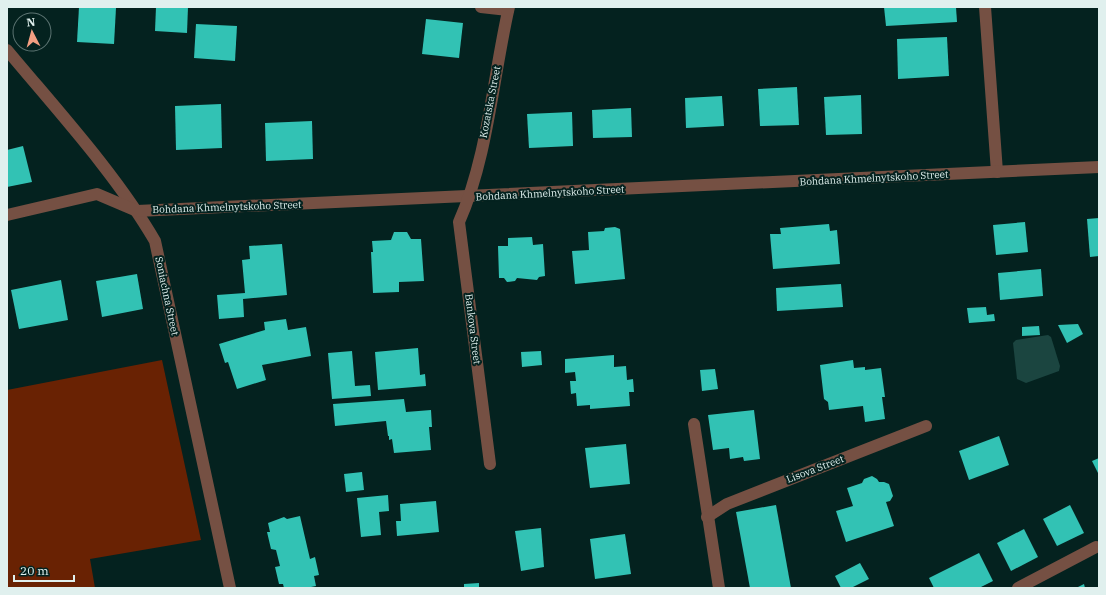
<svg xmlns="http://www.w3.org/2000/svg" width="1106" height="595" font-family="'IBM Plex Serif',serif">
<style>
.green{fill:#692203}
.water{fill:#1b4540}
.building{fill:#32c2b4}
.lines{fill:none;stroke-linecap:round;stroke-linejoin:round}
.minor{stroke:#755043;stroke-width:12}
.labels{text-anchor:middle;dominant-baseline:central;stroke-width:4;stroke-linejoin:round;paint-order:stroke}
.street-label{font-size:10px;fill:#e0f0ee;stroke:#04221f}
</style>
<rect width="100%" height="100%" fill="#04221f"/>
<!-- green -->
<path class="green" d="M162 360 201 540 90 559 95 588H7V390Z"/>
<!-- water -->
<path class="water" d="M1048 335 1051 337 1060 366 1059 371 1026 383 1017 379 1013 343 1016 340Z"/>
<!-- building -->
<g class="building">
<path d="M79 7 116 8 114 44 77 42Z"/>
<path d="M156 7H188L187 33 155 31Z"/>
<path d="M884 7H956L957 22 886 26Z"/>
<path d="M426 19 463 23 459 58 422 54Z"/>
<path d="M196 24 237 26 235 61 194 58Z"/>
<path d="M947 37 949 76 898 79 897 39Z"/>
<path d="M797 87 799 125 760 126 758 89Z"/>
<path d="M861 95 862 134 826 135 824 97Z"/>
<path d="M722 96 724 126 686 128 685 98Z"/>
<path d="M221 104 222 148 176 150 175 106Z"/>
<path d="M631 108 632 137 593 138 592 110Z"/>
<path d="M572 112 573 146 529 148 527 114Z"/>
<path d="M312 121 313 159 266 161 265 123Z"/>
<path d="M23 146 32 182 7 187V150Z"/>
<path d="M1099 218V256L1090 257 1087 219Z"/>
<path d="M1025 222 1028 252 996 255 993 225Z"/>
<path d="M829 224 830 231 837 230 840 264 773 269 770 234H781L780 228Z"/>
<path d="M615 227 620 229 625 279 575 284 572 251 589 250 588 232 604 231 605 228Z"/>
<path d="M394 232H407L411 239H421L424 281 399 282V292L373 293 371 252H373L372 241 391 240Z"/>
<path d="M532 237 533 245 543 244 545 276 539 277 537 280 517 278 515 281 507 282 504 278H499L498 246H508V238Z"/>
<path d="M282 244 287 295 243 299 244 317 219 319 217 295 245 293 242 260 250 259 249 246Z"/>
<path d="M1041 269 1043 296 1000 300 998 273Z"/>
<path d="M137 274 143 309 102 317 96 281Z"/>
<path d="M61 280 68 320 19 329 11 290Z"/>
<path d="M841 284 843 307 777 311 776 288Z"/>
<path d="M986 307 987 315 994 314 995 321 969 323 967 308Z"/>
<path d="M286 319 288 330 306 327 311 356 262 365 266 380 237 389 228 362 225 363 219 344 265 330 264 322Z"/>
<path d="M1078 324 1083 334 1067 343 1058 325Z"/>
<path d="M1039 326 1040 335 1022 336V327Z"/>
<path d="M418 348 420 375 425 374 426 386 378 390 375 352Z"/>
<path d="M352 351 355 386 370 385 371 396 332 399 328 353Z"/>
<path d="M541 351 542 365 522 367 521 352Z"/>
<path d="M614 355V367L626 366 627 380 633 379 634 392H629L630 406 590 409V405L577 406 576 393 571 394 570 381H576L575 372 565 373V359Z"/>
<path d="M853 360 854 368 865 367V370L881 368 885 397H882L885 419 865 422 863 406 829 410 828 402 824 399 820 365Z"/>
<path d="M715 369 718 389 702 391 700 370Z"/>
<path d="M404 399 406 412 431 410 432 427H429L431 450 394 453 392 439 389 440V436H388L386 421 335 426 333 404Z"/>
<path d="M754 410 760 459 744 461 743 457 730 459 729 448 713 450 708 415Z"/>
<path d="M999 436 1009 465 969 480 959 451Z"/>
<path d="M626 444 630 484 590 488 585 448Z"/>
<path d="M1099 458V475L1092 461Z"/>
<path d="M362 472 364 490 346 492 344 474Z"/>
<path d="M872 476 877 479 879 482H884L889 484 893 496 890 501 886 502 894 526 846 542 836 511 853 506 847 488 862 483 864 479Z"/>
<path d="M388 495 389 511 379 512 381 535 361 537 357 498Z"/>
<path d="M436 501 439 532 397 536 396 521H401L400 504Z"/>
<path d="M776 505 791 588H750L736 512Z"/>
<path d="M1070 505 1084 533 1057 546 1043 519Z"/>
<path d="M300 516 310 559 315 557 319 575 314 576 316 586 306 588H284L283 584H279L275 567 280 566 276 550 271 549 267 532H270L268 523 284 517 287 519Z"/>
<path d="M541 528 544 567 521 571 515 531Z"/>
<path d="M1024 529 1038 557 1011 571 997 543Z"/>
<path d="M625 534 631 574 595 579 590 539Z"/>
<path d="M979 553 993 581 979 588H934L929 578Z"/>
<path d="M860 563 869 579 851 588H841L835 576Z"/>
<path d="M479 583V588H464V584Z"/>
<path d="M1084 584 1085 588H1076Z"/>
</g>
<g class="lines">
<!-- minor -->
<g class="minor">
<path d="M481 7 508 10"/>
<path d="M985 7 997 172"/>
<path d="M7 50C57 110 116 174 155 241L230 588"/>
<path d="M7 215 97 194 137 211 1099 167"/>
<path d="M694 424 719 588"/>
<path d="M490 464 459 222C488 157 493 76 509 7"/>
<path d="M707 517 727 504 926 426"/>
<path d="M1018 588 1096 547"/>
</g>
</g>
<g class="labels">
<!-- street labels -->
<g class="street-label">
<text transform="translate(490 102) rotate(-79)">Kozatska Street</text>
<text transform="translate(874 178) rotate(-3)">Bohdana Khmelnytskoho Street</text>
<text transform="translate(550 193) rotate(-3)">Bohdana Khmelnytskoho Street</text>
<text transform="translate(227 207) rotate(-2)">Bohdana Khmelnytskoho Street</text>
<text transform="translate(167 296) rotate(78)">Soniachna Street</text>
<text transform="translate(473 329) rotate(83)">Bankova Street</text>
<text transform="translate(815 469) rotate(-21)">Lisova Street</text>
</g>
</g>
<!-- border -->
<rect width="1106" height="595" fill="none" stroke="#e0f0ee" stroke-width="16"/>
<!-- north arrow -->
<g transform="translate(32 32) rotate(354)"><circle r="19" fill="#04221f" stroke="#5c7472"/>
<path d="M0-3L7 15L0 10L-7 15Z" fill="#f39f82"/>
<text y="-6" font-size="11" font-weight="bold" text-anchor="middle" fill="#e0f0ee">N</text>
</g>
<!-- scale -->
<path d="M14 575v6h60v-6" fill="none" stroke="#e0f0ee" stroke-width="2"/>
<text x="20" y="575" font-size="12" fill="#e0f0ee" stroke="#04221f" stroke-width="3" paint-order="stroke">20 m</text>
</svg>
